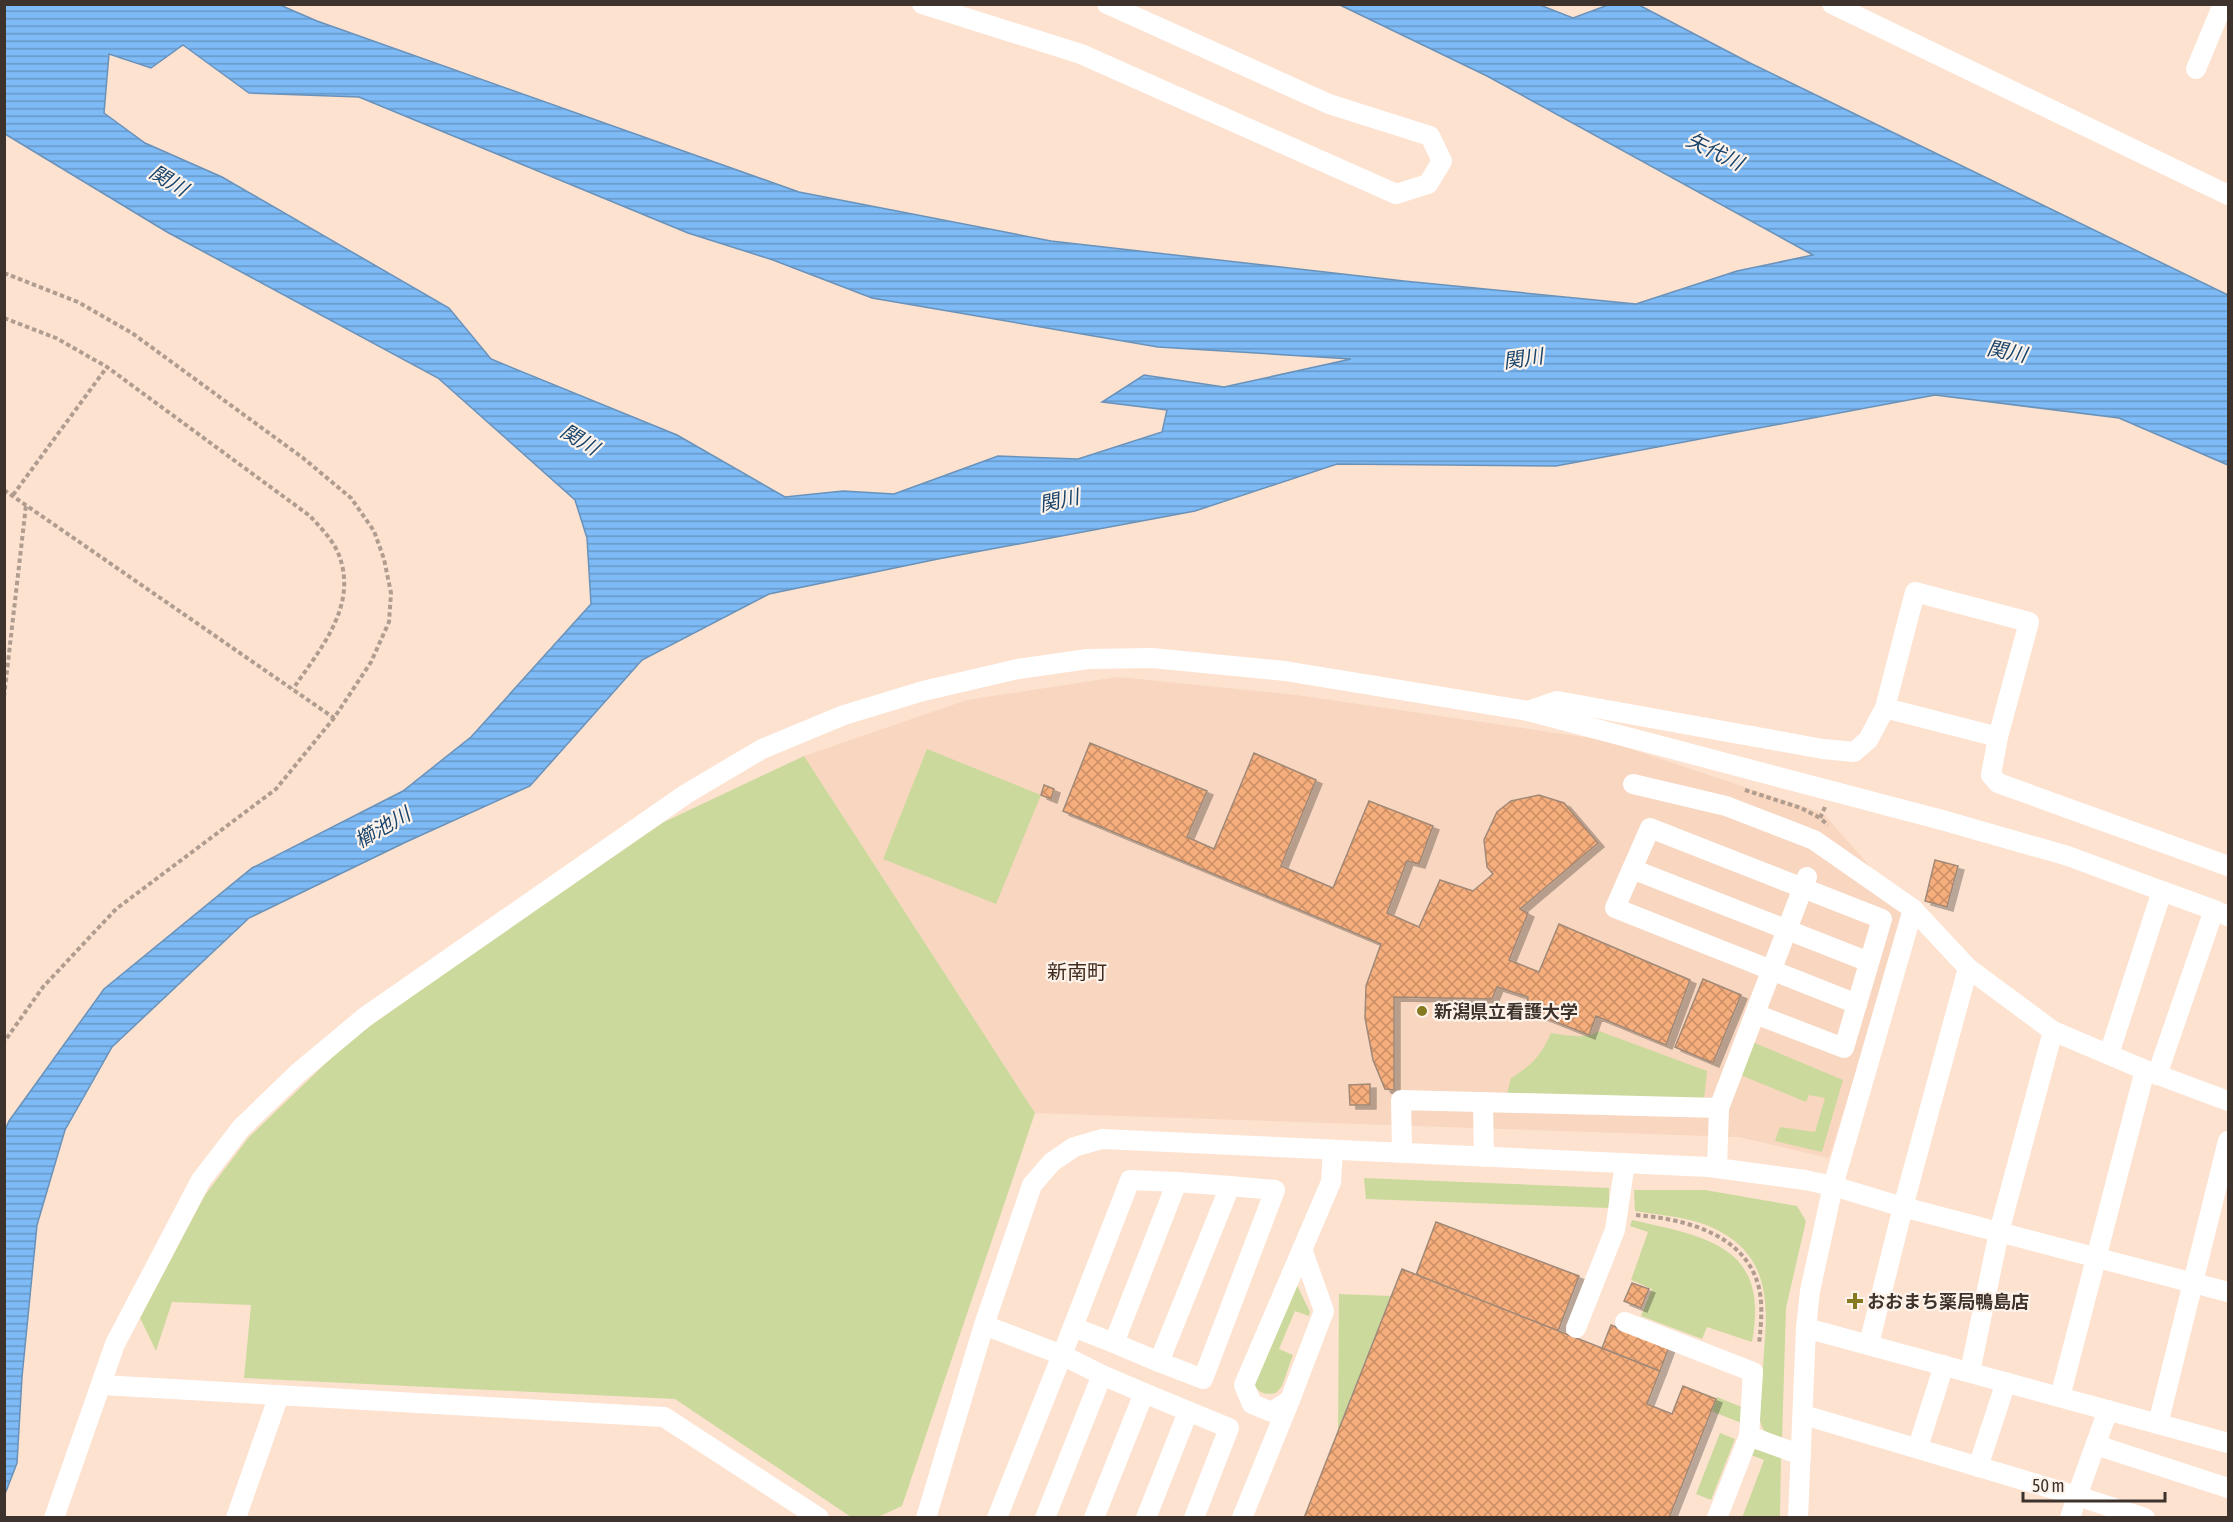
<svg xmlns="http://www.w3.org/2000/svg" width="2233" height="1522" font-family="'Asap Condensed','Noto Sans JP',sans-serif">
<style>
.built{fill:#f8d6bf}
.grass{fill:#ccd99d}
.water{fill:url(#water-rules);stroke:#6a92b9;stroke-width:1.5;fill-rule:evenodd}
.building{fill:url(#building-cross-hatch);stroke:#a18978;stroke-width:1.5;filter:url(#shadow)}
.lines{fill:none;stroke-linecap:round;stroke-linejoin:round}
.path{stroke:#b19d8f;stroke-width:4;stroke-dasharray:4.5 3;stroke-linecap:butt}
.minor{stroke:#fff;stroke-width:20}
.poi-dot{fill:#857a1f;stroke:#fef3eb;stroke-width:2}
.labels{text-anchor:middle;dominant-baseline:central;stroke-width:4.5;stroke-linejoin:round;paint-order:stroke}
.poi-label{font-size:18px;font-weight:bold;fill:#3e332c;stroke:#fef3eb;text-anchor:start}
.water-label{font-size:20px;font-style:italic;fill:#19446b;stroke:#fef3eb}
.neighbourhood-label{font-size:20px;fill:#3f2b1d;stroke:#fef3eb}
</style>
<defs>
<pattern id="water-rules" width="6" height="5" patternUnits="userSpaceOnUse" patternTransform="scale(1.5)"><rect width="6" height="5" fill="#7dbaf6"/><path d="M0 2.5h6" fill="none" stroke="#6898c7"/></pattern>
<pattern id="building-cross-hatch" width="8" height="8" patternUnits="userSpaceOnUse" patternTransform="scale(1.5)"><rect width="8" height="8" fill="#f6ae7c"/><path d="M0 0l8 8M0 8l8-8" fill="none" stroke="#c98e66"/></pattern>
<filter id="shadow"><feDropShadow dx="6" dy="4" stdDeviation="0" flood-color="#0004"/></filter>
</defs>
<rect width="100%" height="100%" fill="#fde2d0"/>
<!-- built -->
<path class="built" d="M1118 677 1296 695 1604 740 1823 813 1907 909 1829 1158 1739 1137 1035 1113 804 756 967 700Z"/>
<!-- grass -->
<g class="grass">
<path d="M927 749 1041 795 996 904 883 859Z"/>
<path d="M804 756 1035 1113 902 1506 878 1517H851L675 1399 244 1378 251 1305 172 1302 156 1351 140 1318 205 1195 249 1137 349 1041 486 944 664 822Z"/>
<path d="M1599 1031 1707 1071 1704 1100 1507 1094 1511 1078C1532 1065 1541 1056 1551 1033 1566 1035 1585 1040 1599 1031Z"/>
<path d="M1750 1041 1843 1080 1822 1152 1775 1141 1780 1127 1815 1132 1825 1098 1809 1095 1806 1102 1738 1074Z"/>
<path d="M1364 1178 1609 1188V1208L1366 1199Z"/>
<path d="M1634 1190H1705L1797 1206 1806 1221 1786 1308 1782 1439C1765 1433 1762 1433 1759 1415 1761 1393 1763 1372 1764 1351 1769 1297 1767 1252 1711 1227 1688 1217 1659 1215 1635 1211Z"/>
<path d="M1632 1220C1708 1237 1770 1246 1752 1342L1707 1327 1702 1339 1641 1316 1652 1289 1631 1280 1648 1232 1630 1226Z"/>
<path d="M1295 1281 1310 1312 1309 1316 1295 1311 1279 1349 1293 1355 1282 1386 1276 1393C1266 1395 1258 1394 1254 1383Z"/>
<path d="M1339 1294 1392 1296 1338 1431Z"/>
<path d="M1717 1397 1744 1408V1424L1711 1411Z"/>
<path d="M1720 1433 1735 1439 1711 1500 1696 1494Z"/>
<path d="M1755 1449 1781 1457 1780 1517 1742 1518 1764 1460 1751 1455Z"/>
</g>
<!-- water -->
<path class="water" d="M5 4 280 5 317 21 799 192 1051 241 1404 281 1636 304 1737 271 1813 255 1487 76 1340 5H1540L1573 18 1608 5H1639L1748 62 2228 295V465L2119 418 1935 395 1556 466 1337 464 1195 511 938 559 769 594 642 660 530 786 406 842 249 918 112 1047 65 1130 37 1225 22 1377 17 1463 5 1494 4 1132 9 1121 104 989 252 868 403 791 471 737 591 604 587 538 575 500 438 378 167 232 5 134ZM183 45 249 93 359 97 688 233 773 260 872 298 1158 347 1351 359 1224 387 1144 375 1102 402 1167 410 1162 432 1078 459 998 456 894 494 843 491 785 497 677 435 491 359 449 308 222 177 145 143 104 113 109 54 151 68Z"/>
<!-- building -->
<g class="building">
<path d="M1090 743 1207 791 1187 837 1214 849 1254 753 1316 780 1281 866 1333 888 1369 801 1433 826 1419 864 1407 861 1387 913 1419 927 1440 880 1473 891 1493 874 1487 867 1484 840 1497 812 1511 801 1539 795 1564 803 1598 843 1520 909 1528 913 1509 960 1539 972 1559 924 1690 980 1666 1045 1596 1016 1589 1035 1526 1010 1528 997 1497 987 1492 999 1394 997V1090L1385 1089 1373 1060 1365 1018 1366 986 1381 944 1063 811Z"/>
<path d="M1044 785 1054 789 1051 799 1041 795Z"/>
<path d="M1935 860 1958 866 1947 907 1925 901Z"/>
<path d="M1703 979 1741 995 1713 1063 1675 1047Z"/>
<path d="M1370 1084V1105H1350L1349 1085Z"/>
<path d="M1436 1222 1579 1276 1558 1331 1416 1275Z"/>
<path d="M1402 1269 1660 1371 1647 1404 1672 1414 1683 1386 1716 1399 1669 1518H1304Z"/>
<path d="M1632 1283 1649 1289 1641 1308 1624 1301Z"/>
<path d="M1611 1325 1669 1347 1660 1371 1602 1348Z"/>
</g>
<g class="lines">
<!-- path -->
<g class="path">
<path d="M4 273 78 302 132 333 303 458 351 498 374 531 384 559 391 593 389 622 371 662 334 718 276 789 116 909 43 987 4 1042"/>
<path d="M4 318 56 338 107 367 310 516C321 528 335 542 340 558 357 608 319 650 293 689"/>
<path d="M4 490 334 718"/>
<path d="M13 495 107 367"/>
<path d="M4 697 26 505"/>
<path d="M1745 790 1801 808 1820 818"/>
<path d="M1825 807 1820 818 1828 825"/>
<path d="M1636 1215C1685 1219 1746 1234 1759 1288 1763 1306 1761 1326 1759 1344"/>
</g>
<!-- minor -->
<g class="minor">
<path d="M922 4 1081 54 1396 194 1428 184 1442 161 1430 136 1329 104 1107 4"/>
<path d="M1832 4 2228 195"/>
<path d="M2196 69 2223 4"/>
<path d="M1528 711 1557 701 1823 749 1854 752 1868 740 1885 708 1915 592 2029 622 1998 737 1885 708"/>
<path d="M1998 737 1991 775 1998 783 2228 866"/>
<path d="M1633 784 1726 806 1814 840 1913 909 1968 968 2053 1031 2145 1070 2228 1101"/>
<path d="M1632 869 1650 828 1882 919 1844 1048 1755 1014"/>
<path d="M1857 1004 1615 908 1632 869 1869 962"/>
<path d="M2109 1054 2162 891 2214 910"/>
<path d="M2157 1075 2214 910 2228 916"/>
<path d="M1483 1102 1484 1157"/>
<path d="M1719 1108 1807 877"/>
<path d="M1402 1153 1401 1100 1719 1108 1717 1168"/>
<path d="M1302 1249 1324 1311 1290 1400 1272 1412 1252 1404 1244 1385 1331 1182 1333 1150"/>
<path d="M1625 1322 1753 1372 1749 1436"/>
<path d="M984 1325 1062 1355 1130 1180 1177 1182 1114 1343 1073 1327"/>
<path d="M1576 1328 1615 1230 1625 1163"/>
<path d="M1806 1328 2228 1443"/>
<path d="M1114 1343 1159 1362 1230 1186 1177 1182"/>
<path d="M1869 1344 1903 1207 1968 968"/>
<path d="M1159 1362 1203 1379 1275 1190 1230 1186"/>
<path d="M1970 1372 1999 1232 2053 1031"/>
<path d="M102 1385 664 1417 819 1518"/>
<path d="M2060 1397 2145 1070"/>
<path d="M1804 1415 2077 1496 2108 1410"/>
<path d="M2158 1424 2228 1141"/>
<path d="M2096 1445 2228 1488"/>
<path d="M1918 1447 1944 1365"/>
<path d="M1978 1467 2006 1382"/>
<path d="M54 1518 115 1344 201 1180 241 1128 298 1073 365 1017 686 794 762 749 844 715 923 691 1018 669 1088 659 1152 658 1285 671 1528 711 1942 820 2068 856 2162 891"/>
<path d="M236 1518 279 1395"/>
<path d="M926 1518 984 1325 1032 1185 1052 1162 1074 1147 1102 1139 1709 1167 1805 1180 1833 1186 1903 1207 2228 1292"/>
<path d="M997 1518 1062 1355 1102 1375"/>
<path d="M1045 1518 1102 1375 1144 1393"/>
<path d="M1094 1518 1144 1393 1229 1428 1194 1518"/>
<path d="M1146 1518 1188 1412"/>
<path d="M1242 1518 1290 1400"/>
<path d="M1717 1518 1749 1436 1801 1455"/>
<path d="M1798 1518 1806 1328 1810 1291 1833 1186 1913 909"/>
<path d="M2070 1518 2077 1496 2145 1518"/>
</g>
</g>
<!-- markers -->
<g class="poi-dot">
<circle cx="1422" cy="1011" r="6"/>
<path d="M1852 1292h6v6h6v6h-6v6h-6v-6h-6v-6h6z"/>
</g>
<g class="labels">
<!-- poi labels -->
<g class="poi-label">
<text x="1434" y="1011">新潟県立看護大学</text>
<text x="1867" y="1301">おおまち薬局鴨島店</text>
</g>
<!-- water labels -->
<g class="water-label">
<text transform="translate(1715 151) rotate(26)">矢代川</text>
<text transform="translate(169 180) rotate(31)">関川</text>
<text transform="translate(2007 351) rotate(11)">関川</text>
<text transform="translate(1523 358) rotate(-8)">関川</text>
<text transform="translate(580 439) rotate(31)">関川</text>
<text transform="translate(1059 500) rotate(-12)">関川</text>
<text transform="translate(382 827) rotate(-30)">櫛池川</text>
</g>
<!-- neighbourhood labels -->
<g class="neighbourhood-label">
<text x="1077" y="971">新南町</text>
</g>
</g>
<!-- border -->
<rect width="2233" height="1522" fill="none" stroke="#3e332c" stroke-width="12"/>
<!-- scale -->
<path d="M2023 1492v9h142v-9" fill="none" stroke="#3e332c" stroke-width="3"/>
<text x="2032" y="1492" font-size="18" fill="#3e332c" stroke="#fef3eb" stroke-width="4.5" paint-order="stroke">50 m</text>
</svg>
